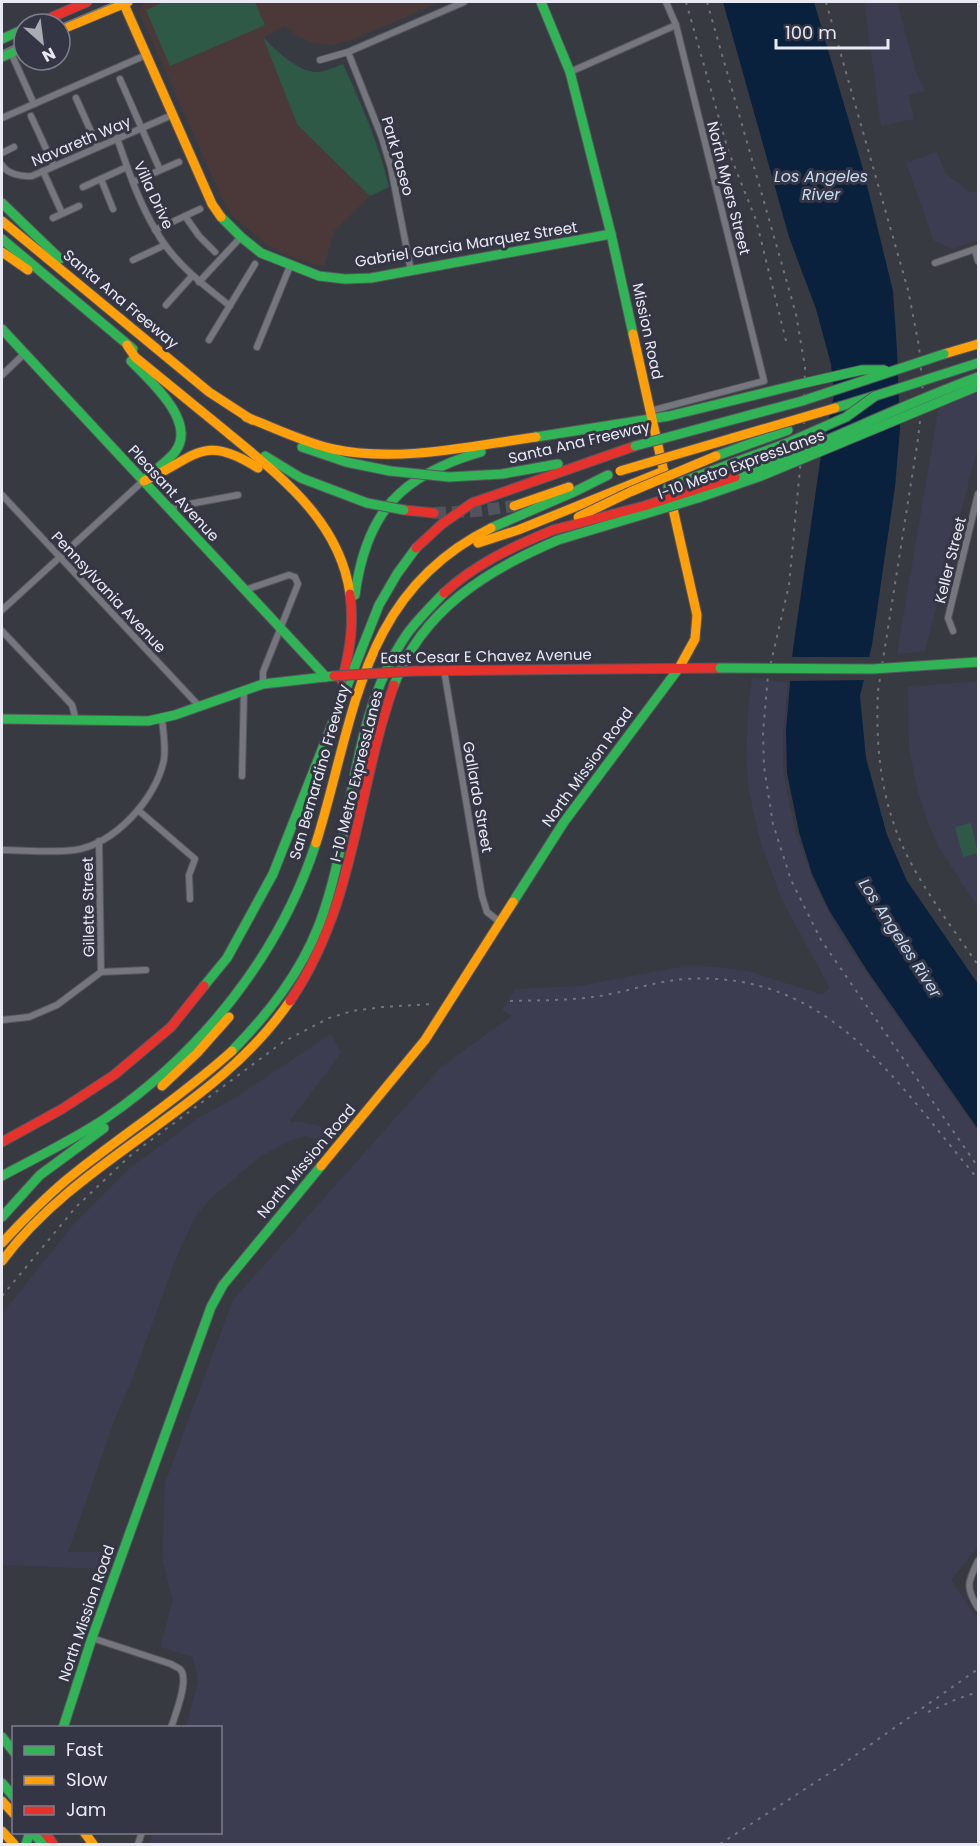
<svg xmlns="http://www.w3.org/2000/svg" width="980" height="1846" font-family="Poppins,sans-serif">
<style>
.built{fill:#3c3d51}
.education{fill:#4b3939}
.green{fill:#2f5947}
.water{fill:#09213d}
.pier{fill:#383a42}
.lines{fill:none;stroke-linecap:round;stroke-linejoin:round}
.highway-tunnel{stroke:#52545d;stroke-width:12;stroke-dasharray:12 6;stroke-linecap:butt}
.street-casing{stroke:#55565d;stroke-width:8}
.fast-casing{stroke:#55565d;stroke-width:11}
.slow-casing{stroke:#55565d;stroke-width:11}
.jam-casing{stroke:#55565d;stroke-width:11}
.street{stroke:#75767e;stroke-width:6}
.fast{stroke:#30b455;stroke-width:9}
.slow{stroke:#ff9f0a;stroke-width:9}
.jam{stroke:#e5322d;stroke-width:9}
.tram{stroke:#73747a;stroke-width:1.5}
.rail{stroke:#73747a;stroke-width:2;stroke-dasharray:3 6;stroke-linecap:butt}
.fast-bridge-casing{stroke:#55565d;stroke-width:11;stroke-linecap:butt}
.slow-bridge-casing{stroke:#55565d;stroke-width:11;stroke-linecap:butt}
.jam-bridge-casing{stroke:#55565d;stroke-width:11;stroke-linecap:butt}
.fast-bridge{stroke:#30b455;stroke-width:9}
.slow-bridge{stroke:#ff9f0a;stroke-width:9}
.jam-bridge{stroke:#e5322d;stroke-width:9}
.labels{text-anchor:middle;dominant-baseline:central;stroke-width:6;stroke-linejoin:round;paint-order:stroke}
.street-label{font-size:15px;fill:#e8e9f3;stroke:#353645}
.water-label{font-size:16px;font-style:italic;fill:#c3daf4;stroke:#353645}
</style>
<rect width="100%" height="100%" fill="#383a42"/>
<!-- built -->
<g class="built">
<path d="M864 2H897L916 72 925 91 908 95 914 119 881 126Z"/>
<path d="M937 152 945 173 970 192 978 191V240L953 249 934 241 906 163Z"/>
<path d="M978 391V446L925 651 897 654 939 406Z"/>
<path d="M752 678 788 683 783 732V771L795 830 814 883 835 925 858 961 978 1132V1547L951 1580 978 1619V1844H149L153 1833 220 1832V1728L186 1727 198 1681 193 1657 160 1647 173 1600 162 1559 165 1483 233 1300 441 1067 512 1016 502 1010 515 989 579 986 685 966 720 967 751 972 820 994 825 993 829 987 781 898 760 840 749 791 746 759 748 713Z"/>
<path d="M978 681V907L940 849 928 823 917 788 909 747 908 687Z"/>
<path d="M331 1034 341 1053 289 1122H301L319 1126 334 1135 325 1145 315 1138 305 1136 289 1141 261 1156 211 1198 195 1217 175 1261 133 1377 116 1416 68 1552H104L97 1569 2 1565V1314L73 1225 130 1168 197 1119 233 1099Z"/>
</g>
<!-- education -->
<path class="education" d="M148 2H440L355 39 332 45 314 43 299 37 285 26 264 37 297 123 370 196 334 231 324 267 287 255 267 245 234 217 224 203 139 11 142 5Z"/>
<!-- green -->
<g class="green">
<path d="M164 2H255L265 25 170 66 146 10Z"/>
<path d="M263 37C275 50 300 74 319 72 327 71 335 67 343 64 361 104 379 144 389 187L370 196 297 124Z"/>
<path d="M971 823 978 853 963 857 955 827Z"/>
</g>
<!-- water -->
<path class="water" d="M723 2H814L863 169 881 242 893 291 897 350 900 429 895 487 872 645 860 696 866 758 887 835 907 881 978 984V1129L866 969 829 910 812 874 799 832 787 773 786 730 793 649 820 462 834 395 831 364 816 309 789 237Z"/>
<!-- pier -->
<path class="pier" d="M789 657H872L867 680 787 681Z"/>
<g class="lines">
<!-- highway-tunnel -->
<path class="highway-tunnel" d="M434 513 476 511 514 506"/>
<!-- street casing -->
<g class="street-casing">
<g id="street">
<path d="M348 52 382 138 391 168 411 271"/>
<path d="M11 53 34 104"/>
<path d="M320 60 348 52 464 2"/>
<path d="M570 72 676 25"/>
<path d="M120 79 160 170"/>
<path d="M76 98 98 147"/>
<path d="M31 116 54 166"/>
<path d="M2 118 146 55"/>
<path d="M117 138C128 169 138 201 155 229 172 261 202 284 230 306"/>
<path d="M2 153 14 147"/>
<path d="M2 165C7 174 22 177 32 176L172 115"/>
<path d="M43 171 62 213"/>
<path d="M101 179 113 209"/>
<path d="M133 182 179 162"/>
<path d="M83 187 127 167"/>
<path d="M185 216 199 236 215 252"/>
<path d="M53 218 79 206"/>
<path d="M155 230 200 209"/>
<path d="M975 250 978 261"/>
<path d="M133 260 165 245"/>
<path d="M935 263 978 248"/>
<path d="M199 282 241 237"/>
<path d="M166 305 192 276"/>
<path d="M209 340 255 264"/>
<path d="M257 347 290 266"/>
<path d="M2 375 24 354"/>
<path d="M650 411 764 381 676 25 666 2"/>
<path d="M2 495 199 706"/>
<path d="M168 508 238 495"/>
<path d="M245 590 289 575 295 577 298 584 263 672V684"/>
<path d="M2 610 143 481"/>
<path d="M2 631 72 705 76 720"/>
<path d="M953 631 948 618 978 494"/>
<path d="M444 670 482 896 487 912 500 922"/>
<path d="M242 776 244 690"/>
<path d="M138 810 195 859 189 875 190 899"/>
<path d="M99 841 101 972"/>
<path d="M2 850C25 850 51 853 75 850 115 844 157 798 164 759 166 746 163 732 162 718"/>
<path d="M2 1020 29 1017 57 1005 101 972 146 970"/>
<path d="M978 1561C968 1582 965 1587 978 1608"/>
<path d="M92 1638 171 1664C174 1666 177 1667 180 1669 190 1679 175 1715 171 1728"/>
<path d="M138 1844 142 1832"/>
</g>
</g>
<!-- fast casing -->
<g class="fast-casing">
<g id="fast">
<path d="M541 2 570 72 611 234 633 334"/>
<path d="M2 39 24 29"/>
<path d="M2 57 24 47"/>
<path d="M2 203 60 259"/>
<path d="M221 217 241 237 261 253 319 276 345 279 371 278 611 234"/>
<path d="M2 239 133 349"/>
<path d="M2 329 326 677"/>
<path d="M131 361C150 381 198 422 175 452 166 463 153 471 143 481"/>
<path d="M835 408 874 396"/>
<path d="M536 437 669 416 796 385"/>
<path d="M302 447 346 462 390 471"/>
<path d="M265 456 301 478 367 503"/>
<path d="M716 456 788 430"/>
<path d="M449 477 502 474 558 464"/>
<path d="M668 487 787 443"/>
<path d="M491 528 576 491 608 475"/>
<path d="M355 595C366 512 401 475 481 452"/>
<path d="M394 685C422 610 487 570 558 540"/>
<path d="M2 719 148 721 175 715 263 684 334 676"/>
<path d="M513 902 564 822 679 668"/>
<path d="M204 986 227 958 273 874 379 605 397 574 416 548"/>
<path d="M232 1051C268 1014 300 974 319 925 355 831 348 719 407 634 418 619 431 606 444 593"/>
<path d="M2 1176C37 1157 73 1140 106 1118 202 1052 280 954 316 843"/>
<path d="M2 1217 40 1175 104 1128"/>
<path d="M63 1728 92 1638 211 1307 223 1285 321 1166"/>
<path d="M2 1737 14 1752"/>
<path d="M2 1783 14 1797"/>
<path d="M32 1832 43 1844"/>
<path d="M26 1844 30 1832"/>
</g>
</g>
<!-- slow casing -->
<g class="slow-casing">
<g id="slow">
<path d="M123 2 212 204 221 217"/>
<path d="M60 30 128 2"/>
<path d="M2 221 209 392 252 420"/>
<path d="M2 252 28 270"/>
<path d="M633 334 665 477"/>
<path d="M127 345 135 357C166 382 197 408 228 433 281 477 340 521 350 594"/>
<path d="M944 354 978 344"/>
<path d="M246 417C275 428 303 442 333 449 399 463 470 446 536 437"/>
<path d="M144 481C196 458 202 432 258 468"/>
<path d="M671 500 697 615 695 639 679 668"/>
<path d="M514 506 569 487"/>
<path d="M478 543 518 530 664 471"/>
<path d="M316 843C355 719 359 593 491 528"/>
<path d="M162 1086 197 1053 229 1017"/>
<path d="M321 1166 425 1040 513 902"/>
<path d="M2 1243C25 1218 48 1194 75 1173 127 1132 182 1096 232 1051"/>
<path d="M2 1261C81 1155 215 1111 290 1001"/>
<path d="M2 1801 14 1814"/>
<path d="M2 1831 14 1844"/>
<path d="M84 1832 93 1844"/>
</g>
</g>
<!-- jam casing -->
<g class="jam-casing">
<g id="jam">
<path d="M36 24 87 2"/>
<path d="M404 510 434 513"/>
<path d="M416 548 442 524 472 503 635 446"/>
<path d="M444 593C475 564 514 546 553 530"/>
<path d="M414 671 720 668"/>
<path d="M342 681C350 650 354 626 350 594"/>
<path d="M290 1001C356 904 356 792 394 685"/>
<path d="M2 1142 62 1109 114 1075 171 1027 204 986"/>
<path d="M45 1832 53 1844"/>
</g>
</g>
<!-- street -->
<use href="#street" class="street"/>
<!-- fast -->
<use href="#fast" class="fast"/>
<!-- slow -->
<use href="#slow" class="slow"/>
<!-- jam -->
<use href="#jam" class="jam"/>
<!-- tram -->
<g class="tram">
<path d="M60 25 115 2"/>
<path d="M2 51 24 41"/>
</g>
<!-- rail -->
<g class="rail">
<path d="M686 2 728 150 756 220 787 345"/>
<path d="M707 2 796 314 805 367 804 426 789 585 768 675 763 733 764 767 773 824 791 880 821 940 978 1167"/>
<path d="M826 2 908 290 919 346 923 394 918 439 878 691C875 751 882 811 912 865 931 900 956 933 978 965"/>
<path d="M510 1001C542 1000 574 1001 605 995 632 990 658 981 685 979 831 970 896 1083 978 1179"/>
<path d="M2 1296 76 1207 131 1155 283 1042 329 1018 352 1011 383 1007 431 1004"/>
<path d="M928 1712 957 1699 978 1692"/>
<path d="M720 1844 833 1771 978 1669"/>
</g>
<!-- fast-bridge casing -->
<g class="fast-bridge-casing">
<g id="fast-bridge">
<path d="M796 385 862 370H885"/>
<path d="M787 443 846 417 875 396 978 363"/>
<path d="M635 446 802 401 944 354"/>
<path d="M390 471 449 477"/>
<path d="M735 477C818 447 896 407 978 377"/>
<path d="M367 503 404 510"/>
<path d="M558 540 698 498 761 476 978 386"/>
<path d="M720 668 872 669 978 662"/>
</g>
</g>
<!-- slow-bridge casing -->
<g class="slow-bridge-casing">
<g id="slow-bridge">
<path d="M620 471 835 408"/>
<path d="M578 517 630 492 716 456"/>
</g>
</g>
<!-- jam-bridge casing -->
<g class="jam-bridge-casing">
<g id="jam-bridge">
<path d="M553 530 644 506 735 477"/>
<path d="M334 676 414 671"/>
</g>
</g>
<!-- fast-bridge -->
<use href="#fast-bridge" class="fast-bridge"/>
<!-- slow-bridge -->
<use href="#slow-bridge" class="slow-bridge"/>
<!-- jam-bridge -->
<use href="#jam-bridge" class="jam-bridge"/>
</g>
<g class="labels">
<!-- street labels -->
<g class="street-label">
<text transform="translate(81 141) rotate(-23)">Navareth Way</text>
<text transform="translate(398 156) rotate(74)">Park Paseo</text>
<text transform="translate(729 188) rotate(76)">North Myers Street</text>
<text transform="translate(154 195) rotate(65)">Villa Drive</text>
<text transform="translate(466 244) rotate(-9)">Gabriel Garcia Marquez Street</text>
<text transform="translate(121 299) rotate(40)">Santa Ana Freeway</text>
<text transform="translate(648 331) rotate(78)">Mission Road</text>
<text transform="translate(579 442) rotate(-13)">Santa Ana Freeway</text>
<text transform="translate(741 464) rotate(-20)">I-10 Metro ExpressLanes</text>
<text transform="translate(174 493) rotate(47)">Pleasant Avenue</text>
<text transform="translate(950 560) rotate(-76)">Keller Street</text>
<text transform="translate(109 592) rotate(47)">Pennsylvania Avenue</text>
<text transform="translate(486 656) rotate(-1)">East Cesar E Chavez Avenue</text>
<text transform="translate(587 767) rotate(-54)">North Mission Road</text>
<text transform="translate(319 772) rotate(-74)">San Bernardino Freeway</text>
<text transform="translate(356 776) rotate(-76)">I-10 Metro ExpressLanes</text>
<text transform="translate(478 797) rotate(80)">Gallardo Street</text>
<text transform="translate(88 907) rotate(-91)">Gillette Street</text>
<text transform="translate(306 1161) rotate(-50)">North Mission Road</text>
<text transform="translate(86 1613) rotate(-71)">North Mission Road</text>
</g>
<!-- water labels -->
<g class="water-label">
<text x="821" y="176">Los Angeles<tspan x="821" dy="18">River</tspan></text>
<text transform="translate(900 938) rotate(57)">Los Angeles River</text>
</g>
</g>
<!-- border -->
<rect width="980" height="1846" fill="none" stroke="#e8e9f3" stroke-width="6"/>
<!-- legend -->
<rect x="12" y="1726" width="210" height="108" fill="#353645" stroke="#7d7e8b" stroke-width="1.5"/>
<rect x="24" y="1746" width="30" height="9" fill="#30b455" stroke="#7d7e8b" stroke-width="1.5"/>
<text x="66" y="1756" font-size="18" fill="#e8e9f3">Fast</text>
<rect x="24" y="1776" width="30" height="9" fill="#ff9f0a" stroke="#7d7e8b" stroke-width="1.5"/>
<text x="66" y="1786" font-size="18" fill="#e8e9f3">Slow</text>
<rect x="24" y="1806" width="30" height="9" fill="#e5322d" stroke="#7d7e8b" stroke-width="1.5"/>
<text x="66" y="1816" font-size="18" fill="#e8e9f3">Jam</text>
<!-- north arrow -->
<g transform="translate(42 42) rotate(152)"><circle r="28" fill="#353645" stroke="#7d7e8b" stroke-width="1.5"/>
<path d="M0-4.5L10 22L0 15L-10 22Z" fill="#aaacb5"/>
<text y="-9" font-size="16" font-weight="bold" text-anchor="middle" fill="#e8e9f3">N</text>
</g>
<!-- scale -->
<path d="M776 39v9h112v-9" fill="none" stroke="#e8e9f3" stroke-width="3"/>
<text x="785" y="39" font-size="18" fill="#e8e9f3" stroke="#353645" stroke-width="4.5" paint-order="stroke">100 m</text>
</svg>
